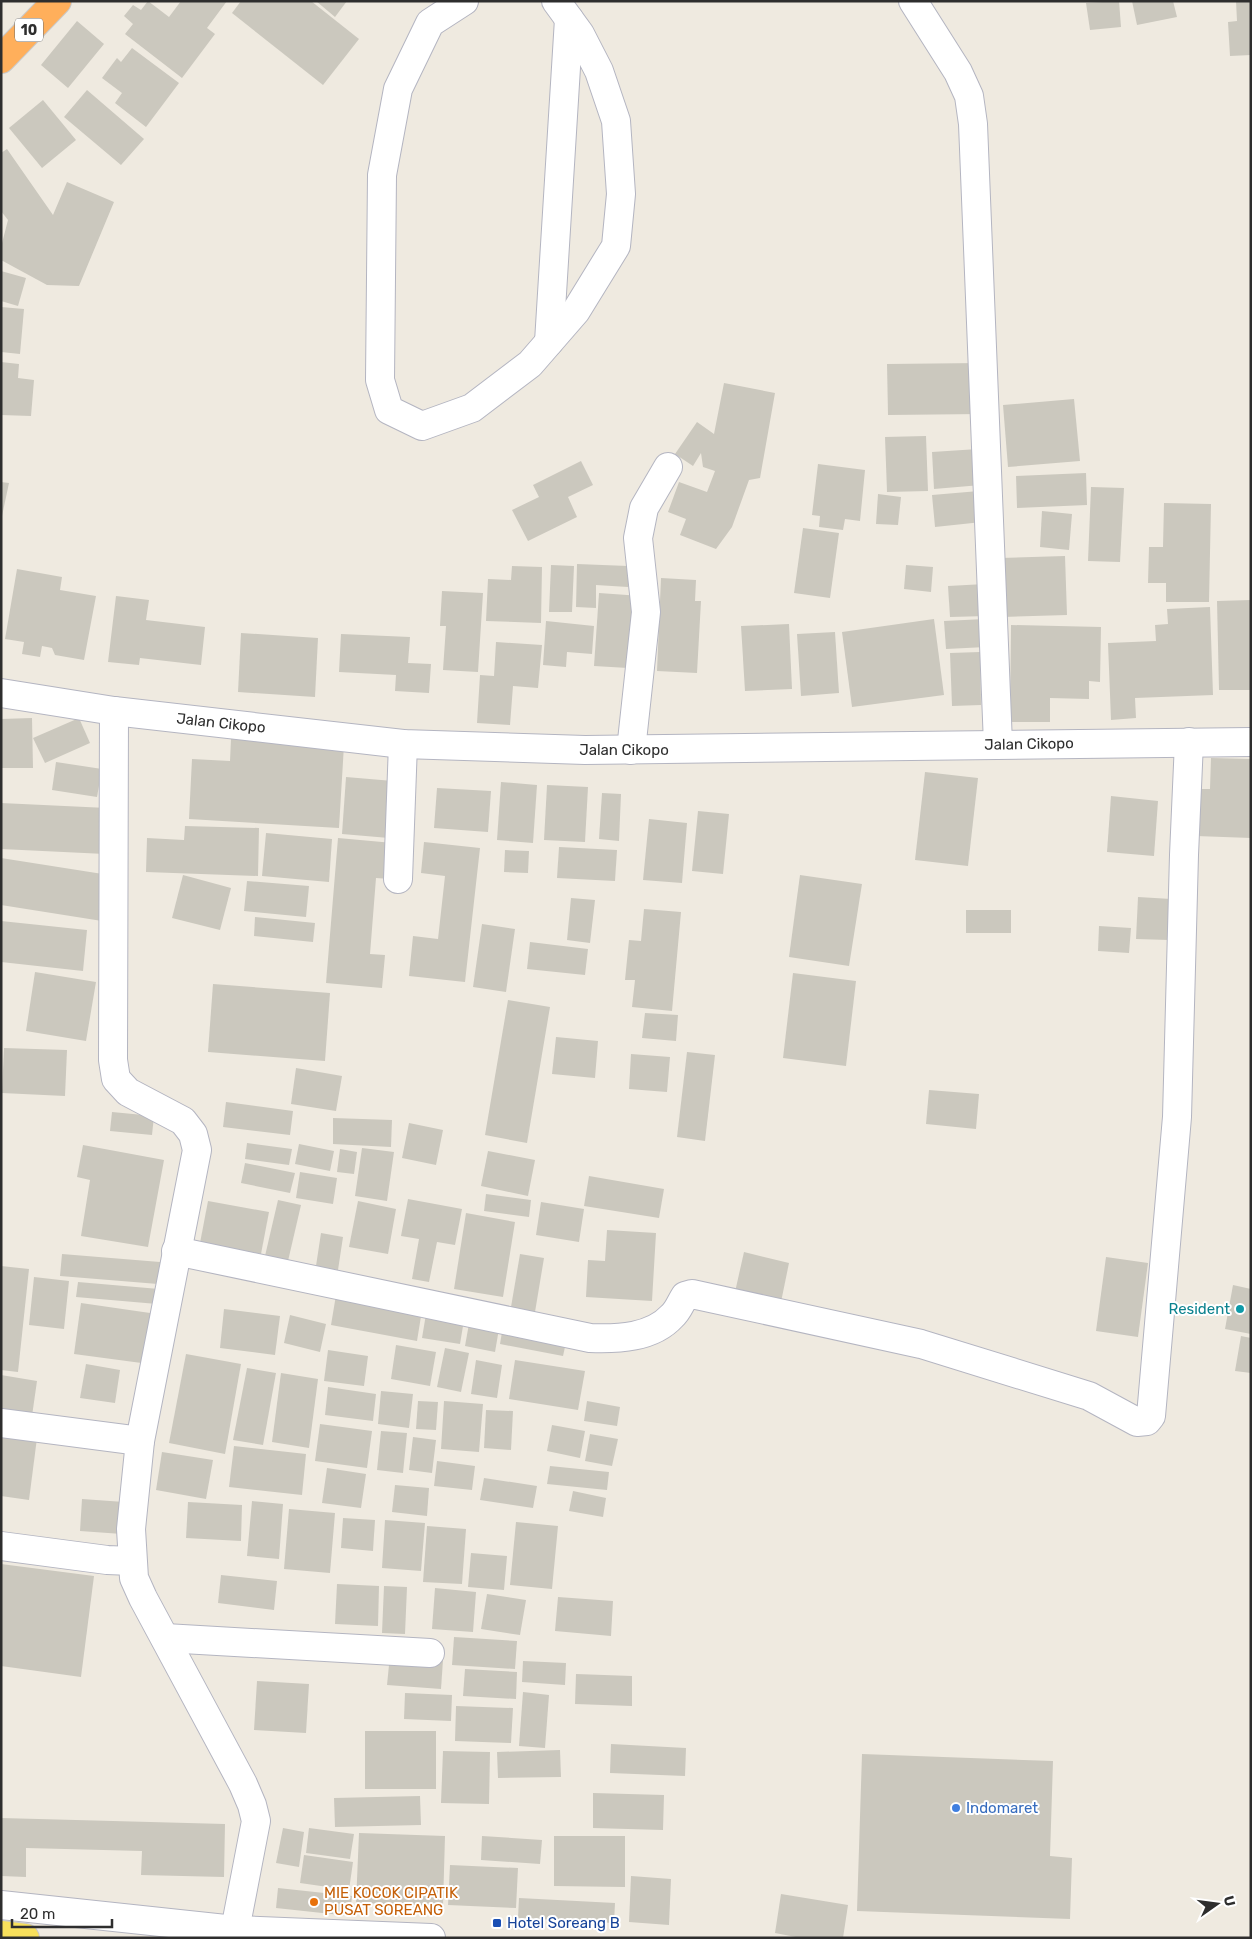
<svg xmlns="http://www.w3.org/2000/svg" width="1252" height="1939" font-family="Rubik,sans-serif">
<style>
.building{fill:#cbc8be}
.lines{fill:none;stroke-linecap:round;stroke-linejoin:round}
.minor-casing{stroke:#b4b5c1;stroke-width:30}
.major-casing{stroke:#c9c9c9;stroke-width:30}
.highway-casing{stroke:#c9c9c9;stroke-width:30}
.minor{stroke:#fff;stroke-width:28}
.major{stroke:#f8e05c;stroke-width:28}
.highway{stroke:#ffaf5b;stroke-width:28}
.culture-dot{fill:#0f9aa8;stroke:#fff;stroke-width:2}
.shop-dot{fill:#3f7fe0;stroke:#fff;stroke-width:2}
.food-dot{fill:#e8710a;stroke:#fff;stroke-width:2}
.transit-dot{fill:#1a4fb4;stroke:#fff;stroke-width:2}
.labels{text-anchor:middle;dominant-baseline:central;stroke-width:4;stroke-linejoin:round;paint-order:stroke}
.shield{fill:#fff;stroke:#6d6d6d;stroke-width:1}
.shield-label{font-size:14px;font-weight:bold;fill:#2e2e2e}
.street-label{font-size:15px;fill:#2e2e2e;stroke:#fff}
.culture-label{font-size:15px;fill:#0d838f;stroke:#fff;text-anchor:end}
.shop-label{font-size:15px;fill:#366cbe;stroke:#fff;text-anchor:start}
.food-label{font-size:15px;fill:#c56008;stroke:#fff;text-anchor:start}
.transit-label{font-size:15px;fill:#164399;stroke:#fff;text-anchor:start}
</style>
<rect width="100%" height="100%" fill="#efeae0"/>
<!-- building -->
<g class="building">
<path d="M148 1 169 17 181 1H227L207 28 215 34 182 78 125 34 133 24 124 16 133 5 141 10Z"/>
<path d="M241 1H311L359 39 323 85 232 13Z"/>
<path d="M316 1H347L335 17Z"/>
<path d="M1119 1 1121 27 1090 30 1086 3Z"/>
<path d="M1132 1H1173L1177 17 1137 25Z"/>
<path d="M1236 1H1251V55L1230 56 1228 22 1237 21Z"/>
<path d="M77 21 104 44 68 88 41 65Z"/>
<path d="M132 48 179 83 146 127 115 103 122 93 102 78 117 58 121 62Z"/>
<path d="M87 90 144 139 121 165 64 117Z"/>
<path d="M43 100 76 140 42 168 9 128Z"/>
<path d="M7 149 53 215 67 182 114 202 79 286 47 285 1 260V247L8 220 1 211V153Z"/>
<path d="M1 271 26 278 18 306 1 301Z"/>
<path d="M1 307 24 309 20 354 1 352Z"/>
<path d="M1 362 19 364 18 378 34 380 31 416 1 415Z"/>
<path d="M980 363 981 414 888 415 887 364Z"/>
<path d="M724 383 775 393 760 478 749 480 732 527 716 549 680 535 686 519 668 512 679 482 707 492 715 471 703 467 701 453 693 466 675 454 697 422 714 434Z"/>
<path d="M1074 399 1080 461 1008 467 1003 405Z"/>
<path d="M926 436 928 491 887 492 885 437Z"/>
<path d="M978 449 981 485 934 489 932 452Z"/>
<path d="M581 461 593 485 568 497 577 517 528 541 512 510 539 497 533 485Z"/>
<path d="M818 464 865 470 860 521 845 519 843 530 819 527 820 516 812 515Z"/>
<path d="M1086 473 1087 505 1017 508 1016 476Z"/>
<path d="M1 482 9 483 2 516H1Z"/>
<path d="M1091 487 1124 488 1120 562 1088 561Z"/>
<path d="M979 491 982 522 935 527 932 495Z"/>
<path d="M878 494 901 497 898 525 876 524Z"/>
<path d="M1164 503 1211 504 1209 602H1166V583H1148L1149 547H1163Z"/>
<path d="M1042 511 1072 514 1069 550 1040 547Z"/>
<path d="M803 528 839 533 830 598 794 593Z"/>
<path d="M1065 556 1067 615 1002 617 1000 558Z"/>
<path d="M577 564 628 566V587L596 585V608L576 607Z"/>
<path d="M551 565 574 566 572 612H549Z"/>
<path d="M906 565 933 567 931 592 904 589Z"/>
<path d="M512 566 542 567 541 623 486 621 488 579 511 580Z"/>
<path d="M17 569 62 577 60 590 96 596 84 660 55 655 52 648 42 646 40 657 22 654 24 642 5 639Z"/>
<path d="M661 578 696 580 695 601H701L697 673 657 671Z"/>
<path d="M985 584 987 616 950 617 948 586Z"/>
<path d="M442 591 483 593 478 672 443 670 446 626H440Z"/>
<path d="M599 593 641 596 628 668 594 666Z"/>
<path d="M116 596 149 600 146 620 205 627 201 665 140 658 139 665 108 662Z"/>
<path d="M1251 600V690H1219L1217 601Z"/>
<path d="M1210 607 1213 695 1135 698 1136 718 1111 720 1108 643 1156 641 1155 625 1168 624 1167 609Z"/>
<path d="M934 619 944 695 852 707 842 632Z"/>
<path d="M985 619 986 647 946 649 944 621Z"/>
<path d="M546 621 594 626 592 654 567 652 566 667 543 665Z"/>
<path d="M789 624 792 689 745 691 741 626Z"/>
<path d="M1011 625 1101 627 1100 682 1089 681V699L1050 698V722H1010Z"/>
<path d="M835 632 839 693 801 696 797 634Z"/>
<path d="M241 633 318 638 315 697 238 692Z"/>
<path d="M341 634 410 637 408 663 431 664 429 693 395 691 396 675 339 672Z"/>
<path d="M496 642 542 645 538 688 513 686 510 725 477 723 480 675 494 676Z"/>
<path d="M980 652 981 705 952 706 950 653Z"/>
<path d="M32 718 33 768H1V719Z"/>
<path d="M79 718 90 743 45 763 33 738Z"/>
<path d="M231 739 344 745 339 828 189 819 192 759 230 761Z"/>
<path d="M1211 758 1251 759V838L1196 836 1197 789H1210Z"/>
<path d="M56 762 102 769 97 797 52 790Z"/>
<path d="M925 772 978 778 968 866 915 860Z"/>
<path d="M346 777 393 781 389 838 342 834Z"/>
<path d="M501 782 537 785 533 843 497 840Z"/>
<path d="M547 785 588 787 585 842 544 840Z"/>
<path d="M437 788 491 791 488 832 434 828Z"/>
<path d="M602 793 621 794 619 841 599 839Z"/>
<path d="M1111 796 1158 801 1154 856 1107 852Z"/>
<path d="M1 803 107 808 105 854 1 849Z"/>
<path d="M698 811 729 814 723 874 692 871Z"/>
<path d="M649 819 687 823 682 883 643 880Z"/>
<path d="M185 826 259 828 258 876 146 872 147 838 184 840Z"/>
<path d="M266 833 332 839 329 882 262 876Z"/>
<path d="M338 838 393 843 390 879 376 878 370 954 385 955 382 988 326 983Z"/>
<path d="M424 842 480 848 465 982 409 976 413 936 438 939 445 876 421 873Z"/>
<path d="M559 847 617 850 615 881 557 878Z"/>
<path d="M505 850 529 851 528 873 504 872Z"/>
<path d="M1 858 109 875 102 921 1 905Z"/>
<path d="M183 875 231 888 220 930 172 918Z"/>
<path d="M800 875 862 884 849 966 789 957Z"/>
<path d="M247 881 309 886 306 917 244 911Z"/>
<path d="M1138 897 1171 899 1169 940 1136 939Z"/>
<path d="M571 898 595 900 590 943 567 940Z"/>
<path d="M644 909 681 912 672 1011 632 1007 635 980H625L629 940 641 941Z"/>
<rect x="966" y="910" width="45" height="23"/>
<path d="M255 917 315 923 313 942 254 936Z"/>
<path d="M1 921 87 930 83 971 1 962Z"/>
<path d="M482 924 515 929 506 992 473 987Z"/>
<path d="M1099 926 1131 928 1129 953 1098 951Z"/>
<path d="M530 942 588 949 585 975 527 969Z"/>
<path d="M35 972 96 982 86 1041 26 1031Z"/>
<path d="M793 973 856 981 846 1066 783 1058Z"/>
<path d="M213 984 330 993 325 1061 208 1052Z"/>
<path d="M508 1000 550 1007 527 1143 485 1135Z"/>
<path d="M645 1013 678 1015 676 1041 642 1038Z"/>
<path d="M556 1037 598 1041 595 1078 552 1074Z"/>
<path d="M4 1048 67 1050 65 1096 2 1093Z"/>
<path d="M687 1052 715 1055 705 1141 677 1137Z"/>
<path d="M631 1054 670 1057 667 1092 629 1089Z"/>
<path d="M296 1068 342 1076 336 1111 291 1104Z"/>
<path d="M929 1090 979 1094 976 1129 926 1124Z"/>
<path d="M226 1102 293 1111 290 1135 223 1127Z"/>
<path d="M112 1112 154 1116 152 1135 110 1131Z"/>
<path d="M333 1118 392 1120 391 1147 333 1144Z"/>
<path d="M409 1123 443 1130 436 1165 402 1158Z"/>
<path d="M247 1143 292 1149 289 1165 245 1159Z"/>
<path d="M299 1144 334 1151 330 1171 295 1164Z"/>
<path d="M83 1145 164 1160 148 1247 81 1236 90 1180 77 1177Z"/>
<path d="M362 1148 394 1152 387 1201 355 1196Z"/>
<path d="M340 1149 357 1152 354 1174 337 1172Z"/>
<path d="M488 1151 535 1160 528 1196 481 1186Z"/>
<path d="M245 1163 295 1173 290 1193 241 1183Z"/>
<path d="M300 1172 337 1178 333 1204 296 1198Z"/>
<path d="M589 1176 664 1189 659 1218 584 1206Z"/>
<path d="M486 1194 531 1200 529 1217 484 1211Z"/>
<path d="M408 1199 462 1209 455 1245 437 1242 429 1282 412 1279 419 1239 401 1236Z"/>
<path d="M278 1200 301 1205 288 1261 265 1256Z"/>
<path d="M208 1201 269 1212 261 1254 200 1243Z"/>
<path d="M358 1201 396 1209 388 1254 349 1247Z"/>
<path d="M541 1202 584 1209 579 1242 536 1235Z"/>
<path d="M466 1213 515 1222 503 1297 454 1289Z"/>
<path d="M607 1230 656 1233 652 1301 586 1297 588 1260 605 1261Z"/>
<path d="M321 1233 343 1237 338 1270 316 1266Z"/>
<path d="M744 1252 789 1263 781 1302 735 1292Z"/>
<path d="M62 1254 160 1262 158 1284 60 1276Z"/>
<path d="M520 1254 544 1258 535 1312 511 1307Z"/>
<path d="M1106 1257 1148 1263 1138 1337 1096 1331Z"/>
<path d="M1 1266 29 1269 18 1372 1 1370Z"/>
<path d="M34 1277 69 1281 64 1329 29 1325Z"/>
<path d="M78 1282 159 1289 157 1304 76 1297Z"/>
<path d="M1233 1285 1251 1289V1334L1225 1329Z"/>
<path d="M337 1289 423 1304 417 1341 331 1325Z"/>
<path d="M81 1303 157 1314 149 1364 74 1354Z"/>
<path d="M427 1308 465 1314 460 1344 422 1338Z"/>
<path d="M224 1309 280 1316 275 1355 220 1348Z"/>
<path d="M290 1315 326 1324 320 1352 284 1343Z"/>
<path d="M470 1318 500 1323 495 1352 465 1346Z"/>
<path d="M503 1326 567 1338 563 1356 500 1344Z"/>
<path d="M1241 1336 1251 1338V1373L1235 1371Z"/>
<path d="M396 1345 436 1352 430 1386 391 1379Z"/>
<path d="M445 1348 469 1353 461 1392 437 1387Z"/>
<path d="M328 1350 368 1356 364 1386 324 1381Z"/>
<path d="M186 1354 241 1364 225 1454 169 1443Z"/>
<path d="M476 1360 502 1365 497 1398 471 1394Z"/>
<path d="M515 1360 585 1371 578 1410 509 1399Z"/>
<path d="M86 1364 120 1370 115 1403 80 1398Z"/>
<path d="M247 1368 276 1373 263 1445 233 1440Z"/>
<path d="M281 1373 318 1379 309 1448 272 1442Z"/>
<path d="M1 1375 37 1381 31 1423 1 1418Z"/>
<path d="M328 1387 376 1394 373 1421 325 1415Z"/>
<path d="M381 1391 413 1394 409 1428 378 1424Z"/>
<path d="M418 1401 438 1402 436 1430 416 1429Z"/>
<path d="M444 1401 483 1404 479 1452 441 1449Z"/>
<path d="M587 1401 620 1407 617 1426 584 1421Z"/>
<path d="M486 1410 513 1411 511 1450 484 1448Z"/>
<path d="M320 1424 372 1431 367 1468 315 1461Z"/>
<path d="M552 1425 585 1431 580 1458 547 1451Z"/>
<path d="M381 1431 407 1433 403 1473 377 1470Z"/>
<path d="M1 1432 37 1438 29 1500 1 1496Z"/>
<path d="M590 1434 618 1439 612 1466 585 1461Z"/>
<path d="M413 1437 436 1440 432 1473 409 1470Z"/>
<path d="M234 1446 306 1454 302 1495 229 1487Z"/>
<path d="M162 1452 213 1460 206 1499 156 1490Z"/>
<path d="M437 1461 475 1466 472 1490 434 1486Z"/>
<path d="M550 1466 609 1472 607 1490 547 1484Z"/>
<path d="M327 1468 366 1474 361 1508 322 1503Z"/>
<path d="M484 1478 537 1486 533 1508 480 1500Z"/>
<path d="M395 1485 429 1488 427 1516 392 1512Z"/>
<path d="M573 1491 606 1498 603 1517 569 1511Z"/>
<path d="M82 1499 124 1502 122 1534 80 1531Z"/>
<path d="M252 1501 283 1504 279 1559 247 1556Z"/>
<path d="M188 1502 242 1505 241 1541 186 1538Z"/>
<path d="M289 1509 335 1513 330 1573 284 1569Z"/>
<path d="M343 1518 375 1520 373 1551 341 1548Z"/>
<path d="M385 1520 425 1523 421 1571 382 1568Z"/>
<path d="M516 1522 558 1526 552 1589 510 1585Z"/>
<path d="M427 1526 466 1529 462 1584 423 1582Z"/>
<path d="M471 1553 507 1556 504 1590 468 1587Z"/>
<path d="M1 1564 94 1576 81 1677 1 1666Z"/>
<path d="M221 1575 277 1581 274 1610 218 1603Z"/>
<path d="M337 1584 379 1586 378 1626 335 1624Z"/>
<path d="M384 1586 407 1587 405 1634 382 1633Z"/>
<path d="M435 1588 476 1592 473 1632 432 1629Z"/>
<path d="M487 1594 526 1600 520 1635 481 1629Z"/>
<path d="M558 1597 613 1601 611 1636 555 1631Z"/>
<path d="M454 1637 517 1641 515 1669 452 1665Z"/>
<path d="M390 1655 443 1660 441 1689 387 1685Z"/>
<path d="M523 1661 566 1663 565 1685 522 1682Z"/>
<path d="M465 1669 517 1672 516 1699 463 1696Z"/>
<path d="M576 1674 632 1676V1706L575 1704Z"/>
<path d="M257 1681 309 1684 306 1733 254 1730Z"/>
<path d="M523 1692 549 1695 545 1748 519 1746Z"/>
<path d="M405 1693 452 1695 451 1721 404 1719Z"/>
<path d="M456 1706 513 1708 511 1743 455 1741Z"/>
<rect x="365" y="1731" width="71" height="58"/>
<path d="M611 1744 686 1748 685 1776 610 1773Z"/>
<path d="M560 1750 561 1777 498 1778 497 1752Z"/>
<path d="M443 1751 490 1752 489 1804 441 1803Z"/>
<path d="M862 1754 1053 1761 1050 1856 1072 1858 1070 1919 857 1911Z"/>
<path d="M593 1793 664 1795 663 1830 593 1828Z"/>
<path d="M420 1796 421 1825 335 1827 334 1798Z"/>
<path d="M1 1818 225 1824 224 1877 141 1875 142 1851 26 1848V1877L1 1876Z"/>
<path d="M283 1828 304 1832 299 1867 276 1863Z"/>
<path d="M309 1828 354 1834 350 1859 306 1853Z"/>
<path d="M359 1833 445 1836 443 1906 356 1903Z"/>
<path d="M482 1836 542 1840 540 1864 481 1860Z"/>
<path d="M554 1836H625V1887L554 1886Z"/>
<path d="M304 1855 353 1862 349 1890 300 1883Z"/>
<path d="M450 1865 518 1868 516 1908 448 1905Z"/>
<path d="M631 1876 671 1879 669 1925 629 1922Z"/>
<path d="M278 1888 352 1896 350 1916 276 1908Z"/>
<path d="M781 1894 848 1905 843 1938H801L775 1933Z"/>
<path d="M519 1898 615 1903 614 1923 518 1918Z"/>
</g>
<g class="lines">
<!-- minor casing -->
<g class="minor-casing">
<g id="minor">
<path d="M464 1 430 23 398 89 382 175 380 380 389 410 422 426 472 408 530 364 576 311 616 246 621 194 616 121 599 71 580 34 556 1"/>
<path d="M913 1 958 72 969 96 973 124 998 744"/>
<path d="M549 342 569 19"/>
<path d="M1 693 114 711 403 744 585 750 1251 742"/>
<path d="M114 711 113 1060 116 1079 128 1092 183 1121 193 1134 197 1150 140 1441 131 1529 134 1578 143 1598 243 1784 252 1805 256 1821 235 1930"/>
<path d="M631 750 646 612 638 538 644 508 668 467"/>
<path d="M398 879 403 744"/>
<path d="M176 1251 590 1338C618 1339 652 1338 672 1316 678 1311 681 1302 685 1296L692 1294 921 1344 1089 1396 1137 1422 1147 1421 1151 1416 1177 1117 1184 855 1189 742"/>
<path d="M1 1423 140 1441"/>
<path d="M1 1546 107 1560 132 1561"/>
<path d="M165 1638 430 1653"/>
<path d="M1 1905 235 1930 431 1938"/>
</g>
</g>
<!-- major casing -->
<g class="major-casing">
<path id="major" d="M1 1935 25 1938"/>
</g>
<!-- highway casing -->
<g class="highway-casing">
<path id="highway" d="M1 59 57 1"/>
</g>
<!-- minor -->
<use href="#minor" class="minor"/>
<!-- major -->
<use href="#major" class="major"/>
<!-- highway -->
<use href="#highway" class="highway"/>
</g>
<!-- markers -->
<circle class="culture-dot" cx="1240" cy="1309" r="5"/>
<circle class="shop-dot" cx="956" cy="1808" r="5"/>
<circle class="food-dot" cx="314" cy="1902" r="5"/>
<rect class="transit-dot" x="492" y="1918" width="10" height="10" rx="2.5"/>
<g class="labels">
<!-- shield labels -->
<rect class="shield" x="15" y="18.5" width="28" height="23" rx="4"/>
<g class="shield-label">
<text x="29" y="30">10</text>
</g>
<!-- street labels -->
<g class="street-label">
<text transform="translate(221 723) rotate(6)">Jalan Cikopo</text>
<text transform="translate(1029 744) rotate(-1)">Jalan Cikopo</text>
<text x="624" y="750">Jalan Cikopo</text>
</g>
<!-- culture labels -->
<g class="culture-label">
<text x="1230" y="1309">Resident</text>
</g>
<!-- shop labels -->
<g class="shop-label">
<text x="966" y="1808">Indomaret</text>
</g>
<!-- food labels -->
<g class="food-label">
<text x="324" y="1893">MIE KOCOK CIPATIK<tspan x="324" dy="17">PUSAT SOREANG</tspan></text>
</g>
<!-- transit labels -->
<g class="transit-label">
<text x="507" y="1923">Hotel Soreang B</text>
</g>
</g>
<!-- border -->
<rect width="1252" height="1939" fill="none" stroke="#2e2e2e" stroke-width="5"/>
<!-- north arrow -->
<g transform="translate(1217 1904) rotate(76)" stroke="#ffffff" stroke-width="4" paint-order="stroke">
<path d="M0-4L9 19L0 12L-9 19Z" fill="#2e2e2e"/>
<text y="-8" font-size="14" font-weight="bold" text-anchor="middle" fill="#2e2e2e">U</text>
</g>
<!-- scale -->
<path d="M12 1919v8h100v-8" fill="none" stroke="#2e2e2e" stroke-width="2.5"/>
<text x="20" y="1919" font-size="15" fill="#2e2e2e" stroke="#ffffff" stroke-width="4" paint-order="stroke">20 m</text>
</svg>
